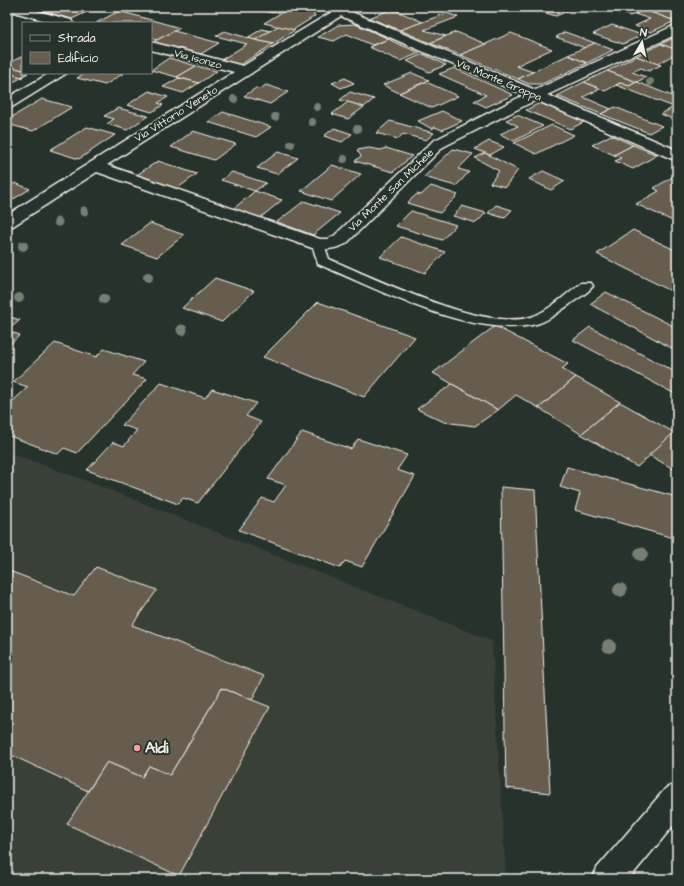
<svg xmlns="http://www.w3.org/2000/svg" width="684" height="886" font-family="'Architects Daughter',sans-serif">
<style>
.built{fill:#394038}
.building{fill:#665d50;stroke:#f4f1e8}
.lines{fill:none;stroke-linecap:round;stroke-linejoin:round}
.lane-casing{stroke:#f4f1e8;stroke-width:3}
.street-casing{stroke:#f4f1e8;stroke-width:3}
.secondary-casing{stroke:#f4f1e8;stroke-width:3}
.lane{fill:#26332d;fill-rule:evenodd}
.street{fill:#26332d;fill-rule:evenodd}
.secondary{fill:#26332d;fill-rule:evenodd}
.tree{fill:#777f73}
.poi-dot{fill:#ff9aa2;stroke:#26332d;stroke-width:1.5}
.labels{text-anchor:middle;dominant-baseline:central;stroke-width:4;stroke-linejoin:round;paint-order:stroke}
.far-street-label{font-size:11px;fill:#f4f1e8;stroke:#26332d}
.near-poi-label{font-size:16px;font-weight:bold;fill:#f4f1e8;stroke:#26332d;text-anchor:start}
</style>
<rect width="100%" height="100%" fill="#26332d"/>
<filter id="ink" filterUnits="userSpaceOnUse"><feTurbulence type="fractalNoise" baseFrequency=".025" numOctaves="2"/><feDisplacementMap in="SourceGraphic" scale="8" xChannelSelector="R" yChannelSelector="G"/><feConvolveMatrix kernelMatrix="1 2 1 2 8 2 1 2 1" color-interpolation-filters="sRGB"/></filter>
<g filter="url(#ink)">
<!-- built -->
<path class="built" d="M7 452 87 481 492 641 506 879H7Z"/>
<!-- building -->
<g class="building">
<path d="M33 7H97L72 19 31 8Z"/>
<path d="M247 7H283L273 13Z"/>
<path d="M291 7 311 10 315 16 293 30 264 23Z"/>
<path d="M519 7H542L539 11Z"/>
<path d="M542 7H577L556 16 539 11Z"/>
<path d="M606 7H635L644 10 630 16Z"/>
<path d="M666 7 677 8V19L675 21 653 13Z"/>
<path d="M392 9 423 22 400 30 369 18Z"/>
<path d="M644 10 653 13 675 21 651 32 635 26 650 19 635 14Z"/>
<path d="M119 11 180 28 157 40 151 38V23H96Z"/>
<path d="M447 13 458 17 424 30 446 36 430 43 400 30Z"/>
<path d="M355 24 389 39 372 45 347 34 334 41 318 37 338 25Z"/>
<path d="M612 25 642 35 623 44 593 34Z"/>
<path d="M278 26 295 30 273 44 255 40Z"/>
<path d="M262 29 270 31 255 40 247 38Z"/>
<path d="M174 31 219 43 199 55 153 42Z"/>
<path d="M224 31 255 40 273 44 240 65 221 60 247 44 216 36Z"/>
<path d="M456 32 486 44 460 55 430 43Z"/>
<path d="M565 32 595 43 585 48 556 37Z"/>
<path d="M511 33 552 49 516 66 533 72 518 79 460 55Z"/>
<path d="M677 36V50L661 44Z"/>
<path d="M389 39 394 42 420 53 400 61 369 47Z"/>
<path d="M595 43 613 50 587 63 568 55Z"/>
<path d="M661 44 677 50V53L657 64 636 56Z"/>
<path d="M423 54 446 65 429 72 407 61Z"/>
<path d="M568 55 587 63 542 84H529L518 79Z"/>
<path d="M23 56V70L7 66V64Z"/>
<path d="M636 56 661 65 649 71 641 68 632 72 646 77 637 82 607 71Z"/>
<path d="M169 58 196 66 177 77 151 70Z"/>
<path d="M8 66 23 70V73H28L21 77 7 73Z"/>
<path d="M196 66 217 71 199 83 177 77Z"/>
<path d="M454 68 480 80 513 95 486 107 474 101 486 95 439 74Z"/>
<path d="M607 71 637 82 629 86 620 83 605 91 584 82Z"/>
<path d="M7 73 21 77H23L13 82 7 81Z"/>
<path d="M85 73H124L105 85 77 78Z"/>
<path d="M412 73 429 80 399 93 383 85Z"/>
<path d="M179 78 199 83 183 93 163 87Z"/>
<path d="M345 78 354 83 341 88 332 83Z"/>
<path d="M426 82 458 96 432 108 399 93Z"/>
<path d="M584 82 600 89 583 97 611 109 601 114 557 96Z"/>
<path d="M637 82 677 98V105L674 107 616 85 620 83 629 86Z"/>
<path d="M266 85 288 92 270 104 244 96 256 88 260 89Z"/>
<path d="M149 91 168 97 158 103 163 105 152 112 127 105Z"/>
<path d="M350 92 374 99 364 107 340 100Z"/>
<path d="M42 99 72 107 33 131 7 124V120Z"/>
<path d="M348 102 364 107 348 119 332 114Z"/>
<path d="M540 103 584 122 570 129 526 110Z"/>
<path d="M677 105V121L661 114 674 107Z"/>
<path d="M615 107 662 126 649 133 601 114Z"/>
<path d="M118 108 148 116 127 130 107 124 114 119 104 116Z"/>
<path d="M442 111 462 121 442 130 435 127 432 129 418 121Z"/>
<path d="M223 112 271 127 256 137 208 122Z"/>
<path d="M517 115 543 126 514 141 500 134 518 126 506 120Z"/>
<path d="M390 121 434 133 426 140 403 134 398 139 376 133Z"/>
<path d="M552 125 574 135 536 154 514 143Z"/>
<path d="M87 127 115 135 79 159 50 150Z"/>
<path d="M334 128 352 134 342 142 324 136Z"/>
<path d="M193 131 236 144 214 160 171 147Z"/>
<path d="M611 135 633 145 614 155 592 145Z"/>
<path d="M489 141 504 147 490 155 475 149Z"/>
<path d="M633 145 657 155 633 169 615 161 621 158 614 155Z"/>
<path d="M369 148 381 150 386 148 412 156 393 172 355 161 361 156 357 150Z"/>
<path d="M453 149 473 154 458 169 469 172 456 186 424 177Z"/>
<path d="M278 152 298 158 277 174 257 168Z"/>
<path d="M485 153 518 170 505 187 490 183 499 171 475 158Z"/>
<path d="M158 161 197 174 175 190 135 176Z"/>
<path d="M332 165 361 174 331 201 301 191Z"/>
<path d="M543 171 565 181 551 190 529 179Z"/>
<path d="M232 172 266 183 255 191 221 180Z"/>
<path d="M674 176 677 178V223L636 204 659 191 654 188Z"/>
<path d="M15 183 30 189 7 203V188Z"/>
<path d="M431 186 458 195 440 213 407 203 417 194 421 195Z"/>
<path d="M255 191 282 200 260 218 233 209Z"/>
<path d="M304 201 340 213 313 235 277 222Z"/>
<path d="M496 205 512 210 504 218 488 213Z"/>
<path d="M462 206 486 213 476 223 453 216Z"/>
<path d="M411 211 456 225 442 240 396 226Z"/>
<path d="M150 223 184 235 157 257 122 245Z"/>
<path d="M633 230 677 251V294L597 254Z"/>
<path d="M401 237 445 252 425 273 380 257Z"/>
<path d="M215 278 254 291 222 322 182 308Z"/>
<path d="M606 292 677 328V351L590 304Z"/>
<path d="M318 302 415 337 364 397 263 357Z"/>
<path d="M7 316 20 320 7 331 20 335 7 347Z"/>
<path d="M495 326 568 364 562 369 576 377 539 408 516 395 498 410 433 373Z"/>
<path d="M590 327 677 373V395L573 340Z"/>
<path d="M55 343 96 357 104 349 144 362 132 375 147 379 77 453 64 448 58 454 7 435V399L13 401 28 387 13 382Z"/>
<path d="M576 377 620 402 581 434 539 408Z"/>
<path d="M161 383 205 398 212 389 256 403 246 416 261 422 198 503 183 498 178 504 87 470 113 442 124 446 137 430 122 425Z"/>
<path d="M452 384 498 410 475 426 444 422 417 409Z"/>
<path d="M620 402 675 433 637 467 581 434Z"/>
<path d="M677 430V471L649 455Z"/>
<path d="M302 432 351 449 358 439 407 455 397 470 415 476 362 567 345 561 340 568 239 530 262 498 274 502 286 485 268 479Z"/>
<path d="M567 467 677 497V539L575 510 580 493 560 487Z"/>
<path d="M501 487 535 490 550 793 506 788Z"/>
<path d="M96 567 157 590 132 625 264 676 252 700 222 688 170 775 149 766 142 777 107 762 88 791 7 753V570L74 596Z"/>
<path d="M222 688 270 707 179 876 67 824 107 762 142 777 149 766 170 775Z"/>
</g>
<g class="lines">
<!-- lane casing -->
<g class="lane-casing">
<path id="lane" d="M318 240 324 244 329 259C374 278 484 332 531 317 549 311 566 294 581 283H591L593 286C587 294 576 299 569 305 558 312 546 323 532 325 467 337 378 289 318 264L312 244Z"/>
</g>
<!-- street casing -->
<g class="street-casing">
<g id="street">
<path d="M7 7H22L71 20 73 23H53L7 10Z"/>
<path d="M340 7 344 8 346 11 344 14 107 165 320 239H328L334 236 433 141 516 99 673 26 677 25V34L526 105 443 147 346 244C335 249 324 251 312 248L97 172 13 226 7 227V215L234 72 151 50V42L243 66Z"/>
<path d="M50 73H67L12 107 7 108V98Z"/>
</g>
</g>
<!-- secondary casing -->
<g class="secondary-casing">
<g id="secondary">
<path d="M340 7 677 150V161L336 14 334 11 336 8Z"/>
<path d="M677 783V821L629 879H592L597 868 666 788Z"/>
</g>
</g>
<!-- lane -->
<use href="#lane" class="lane"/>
<!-- street -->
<use href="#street" class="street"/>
<!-- secondary -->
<use href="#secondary" class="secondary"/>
</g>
<!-- trees -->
<g class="tree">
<circle cx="650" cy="82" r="4"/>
<circle cx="234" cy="99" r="4"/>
<circle cx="317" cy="107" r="4"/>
<circle cx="275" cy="117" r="4"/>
<circle cx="312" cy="122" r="4"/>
<circle cx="357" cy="129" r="4"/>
<circle cx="291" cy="144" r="4"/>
<circle cx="344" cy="159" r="4"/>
<circle cx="84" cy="211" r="4.5"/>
<circle cx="58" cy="222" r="4.5"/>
<circle cx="23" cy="246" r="5"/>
<circle cx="148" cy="277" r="5"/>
<circle cx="19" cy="298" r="5"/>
<circle cx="104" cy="299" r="5"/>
<circle cx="182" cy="330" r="5.5"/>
<circle cx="641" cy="554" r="7"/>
<circle cx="620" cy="590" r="7"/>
<circle cx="609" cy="646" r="7"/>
</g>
</g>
<!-- markers -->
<circle class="poi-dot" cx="137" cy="748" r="4"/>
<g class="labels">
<!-- far-street labels -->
<g class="far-street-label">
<text transform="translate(198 59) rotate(15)">Via Isonzo</text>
<text transform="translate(499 80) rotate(23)">Via Monte Grappa</text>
<text transform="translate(176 114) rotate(-32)">Via Vittorio Veneto</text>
<text transform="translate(391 190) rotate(-44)">Via Monte San Michele</text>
</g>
<!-- near-poi labels -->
<g class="near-poi-label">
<text x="145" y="748">Aldi</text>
</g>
</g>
<!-- margin -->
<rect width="684" height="886" fill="none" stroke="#26332d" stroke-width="24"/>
<rect x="12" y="12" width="660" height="862" fill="none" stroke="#f4f1e8" stroke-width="1.5" filter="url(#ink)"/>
<!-- legend -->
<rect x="22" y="22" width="130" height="52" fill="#26332d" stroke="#787f78"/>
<rect x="30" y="35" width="20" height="6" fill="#26332d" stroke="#787f78"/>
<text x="58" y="42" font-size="12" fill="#f4f1e8">Strada</text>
<rect x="30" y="52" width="20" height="12" fill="#665d50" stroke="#787f78"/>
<text x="58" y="62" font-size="12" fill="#f4f1e8">Edificio</text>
<!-- north arrow -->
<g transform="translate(642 42) rotate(9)" stroke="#26332d" stroke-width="3" paint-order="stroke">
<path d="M0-3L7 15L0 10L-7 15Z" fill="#f4f1e8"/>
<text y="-6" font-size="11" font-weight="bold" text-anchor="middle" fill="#f4f1e8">N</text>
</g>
</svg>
